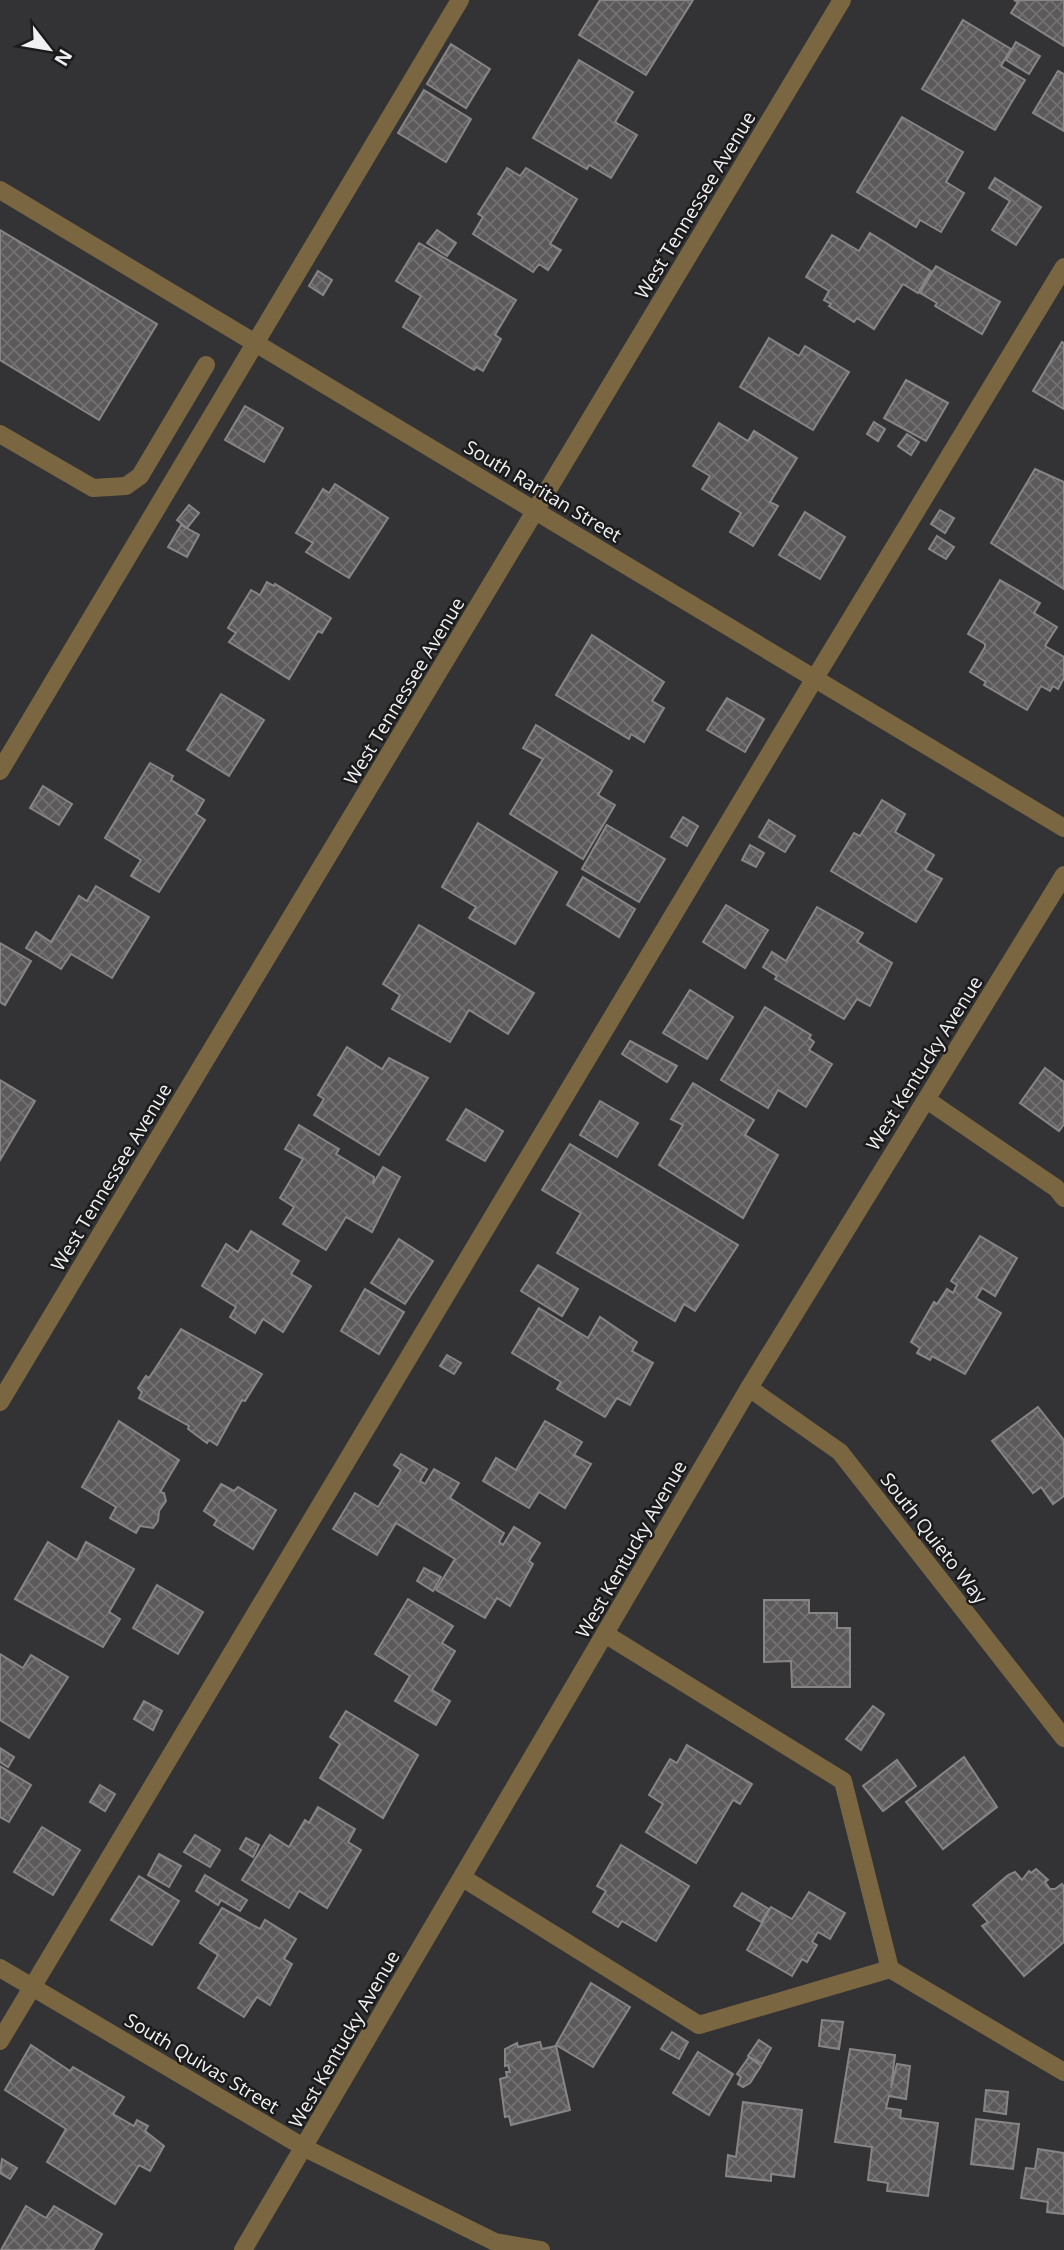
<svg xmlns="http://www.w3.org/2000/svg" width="1064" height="2250" font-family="'Open Sans',sans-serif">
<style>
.building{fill:url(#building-cross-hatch);stroke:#888587;stroke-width:2}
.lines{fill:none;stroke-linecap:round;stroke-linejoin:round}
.minor{stroke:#7a6741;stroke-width:18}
.labels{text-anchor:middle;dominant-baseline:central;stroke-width:5;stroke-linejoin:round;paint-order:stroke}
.street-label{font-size:19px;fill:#f1f1f3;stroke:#1b1b1c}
</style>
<defs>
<pattern id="building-cross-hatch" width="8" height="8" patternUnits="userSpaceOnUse" patternTransform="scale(1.75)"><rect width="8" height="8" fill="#5c595b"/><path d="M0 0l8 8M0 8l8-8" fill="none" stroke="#747173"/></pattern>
</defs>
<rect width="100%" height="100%" fill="#333336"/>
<!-- building -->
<g class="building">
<path d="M600 0H693L646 75 579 35Z"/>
<path d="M1014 0H1064V46L1011 13 1018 2Z"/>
<path d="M963 20 1011 49 1001 66 1025 80 995 130 922 89Z"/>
<path d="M1016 42 1040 56 1029 74 1006 60Z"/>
<path d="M451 44 490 69 466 108 427 84Z"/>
<path d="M579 60 633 92 615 122 637 135 611 178 589 165 587 169 533 138Z"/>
<path d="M1058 71 1064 74V131L1033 113Z"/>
<path d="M424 90 471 119 446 162 398 133Z"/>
<path d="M902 117 963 152 946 182 964 193 941 232 920 220 916 227 857 192Z"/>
<path d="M507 168 520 176 526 168 577 199 550 244 561 250 548 270 539 264 533 272 473 234 483 217 478 214Z"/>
<path d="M995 178 1041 207 1016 245 992 230 1010 201 989 188Z"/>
<path d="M0 230 157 324 99 420 0 360Z"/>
<path d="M437 230 456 243 447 256 427 243Z"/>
<path d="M870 233 931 271 918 293 903 284 874 329 857 318 854 322 829 306 831 304 824 300 829 291 806 277 832 235 859 251Z"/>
<path d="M419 243 516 300 495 335 501 339 483 371 476 367 474 370 403 327 421 296 396 281Z"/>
<path d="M936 266 1000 302 982 334 935 306 937 303 920 293Z"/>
<path d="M318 271 332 280 323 295 309 286Z"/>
<path d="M769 338 799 356 805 346 849 372 813 430 740 387Z"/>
<path d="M1062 342 1064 343V409L1033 391Z"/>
<path d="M906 380 948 403 926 441 884 418Z"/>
<path d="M245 406 283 428 264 462 225 440Z"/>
<path d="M874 422 885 429 878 441 867 434Z"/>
<path d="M719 423 748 441 754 431 797 458 770 502 778 506 753 546 730 532 741 513 702 489 710 476 693 466Z"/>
<path d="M907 434 919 442 911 455 898 446Z"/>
<path d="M1035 469 1064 482V589L991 543Z"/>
<path d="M335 484 388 518 349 578 306 552 313 543 296 533 323 489 329 493Z"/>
<path d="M189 505 199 513 187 528 177 520Z"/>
<path d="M940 510 954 518 945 533 931 524Z"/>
<path d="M805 512 845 537 820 579 779 555Z"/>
<path d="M181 525 199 535 187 557 168 547Z"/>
<path d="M937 536 954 547 946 559 929 549Z"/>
<path d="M1000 580 1040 603 1034 613 1057 627 1045 646 1064 657V678L1058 689 1053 686 1050 691 1041 686 1027 710 984 685 986 682 970 672 985 647V644L968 634Z"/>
<path d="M267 582 274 586 275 584 331 618 322 633 318 631 289 679 229 642 236 633 228 628 251 590 260 595Z"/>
<path d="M592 635 664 682 652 701 664 708 644 742 631 734 629 739 556 695Z"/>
<path d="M221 694 264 720 229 776 187 750Z"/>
<path d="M727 698 764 719 745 752 707 730Z"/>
<path d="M536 725 612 771 598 795 615 805 583 859 510 814 543 759 523 748Z"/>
<path d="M150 763 173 776 171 780 204 800 196 814 205 820 159 892 131 876 141 860 105 838Z"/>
<path d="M43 786 72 804 59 825 30 808Z"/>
<path d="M882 800 905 814 895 832 934 855 925 870 942 879 916 922 831 871 854 833 860 836Z"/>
<path d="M683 817 698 826 687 846 671 837Z"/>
<path d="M769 820 795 836 785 852 759 837Z"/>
<path d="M478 823 557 872 515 944 469 918 476 907 442 887Z"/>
<path d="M607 825 665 859 639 902 582 869Z"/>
<path d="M750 845 764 853 756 867 742 860Z"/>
<path d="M583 877 635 909 619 937 567 905Z"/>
<path d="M96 886 149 917 112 978 71 954 61 969 26 948 36 932 51 942 79 896 87 901Z"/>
<path d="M726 905 768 930 745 968 703 942Z"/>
<path d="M817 907 863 933 857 942 892 963 870 1006 857 999 844 1019 775 979 777 976 763 967 772 952 786 961Z"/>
<path d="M419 925 534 993 508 1034 469 1010 450 1042 392 1009 400 995 383 984Z"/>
<path d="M0 943 31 961 5 1005 0 1002Z"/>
<path d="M690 990 733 1017 707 1059 663 1033Z"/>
<path d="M765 1007 811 1035 809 1038 814 1042 809 1050 832 1064 806 1107 778 1090 768 1108 721 1080Z"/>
<path d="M630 1041 677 1066 667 1082 622 1054Z"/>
<path d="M347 1047 382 1069 389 1058 428 1078 379 1155 314 1115 324 1099 318 1095Z"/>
<path d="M1045 1068 1064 1082V1124L1059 1131 1020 1103Z"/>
<path d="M0 1080 35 1101 0 1160Z"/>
<path d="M693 1083 754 1120 745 1135 778 1155 743 1218 659 1165 683 1125 671 1119Z"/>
<path d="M600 1101 638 1123 617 1157 580 1135Z"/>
<path d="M466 1109 503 1131 485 1161 447 1140Z"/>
<path d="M299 1125 339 1149 336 1154 374 1177 373 1184 383 1167 400 1177 372 1232 346 1217 326 1250 283 1224 294 1207 280 1198 303 1159 285 1149Z"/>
<path d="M570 1144 738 1245 695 1311 684 1304 675 1321 557 1253 581 1213 542 1190Z"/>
<path d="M251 1231 299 1261 291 1274 311 1286 283 1332 263 1319 255 1333 230 1317 236 1307 202 1286 226 1244 238 1252Z"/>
<path d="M980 1236 1017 1258 995 1296 982 1288 976 1298 1001 1313 965 1374 932 1356 930 1360 917 1353 920 1348 911 1342 934 1302 937 1304 947 1289 953 1293 957 1285 951 1281Z"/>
<path d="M399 1239 433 1261 405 1304 371 1283Z"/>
<path d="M538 1265 578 1289 562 1316 521 1291Z"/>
<path d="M365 1289 404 1312 379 1354 341 1331Z"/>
<path d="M539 1308 588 1338 600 1317 637 1342 632 1351 653 1363 630 1405 617 1398 605 1417 557 1389 561 1382 512 1353Z"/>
<path d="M181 1329 262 1374 245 1401 242 1400 217 1445 209 1440 207 1443 188 1429 189 1426 139 1398 142 1392 138 1388 146 1376 149 1378Z"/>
<path d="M447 1355 461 1363 454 1374 440 1366Z"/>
<path d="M1038 1407 1064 1440V1496L1053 1504 1041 1487 1033 1493 992 1441Z"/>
<path d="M119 1421 179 1460 160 1492 164 1493 166 1501 159 1511 158 1521 153 1528 140 1526 136 1533 110 1518 116 1507 82 1487Z"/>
<path d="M545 1421 582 1442 574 1455 591 1464 565 1508 539 1492 529 1508 483 1481 496 1458 516 1470Z"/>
<path d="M401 1454 427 1469 420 1481 425 1484 434 1469 459 1483 450 1498 504 1533 499 1542 503 1545 514 1527 540 1543 529 1561 533 1564 510 1606 497 1598 485 1618 436 1590 455 1559 396 1523 377 1555 333 1529 355 1493 378 1507 401 1470 394 1465Z"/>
<path d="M221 1484 234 1491 238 1487 276 1510 253 1549 214 1525 217 1520 204 1511Z"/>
<path d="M48 1542 77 1560 86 1542 134 1569 109 1612 120 1619 103 1647 15 1599Z"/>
<path d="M424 1568 441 1577 433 1591 417 1581Z"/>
<path d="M157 1585 203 1612 178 1654 133 1628Z"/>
<path d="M408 1599 453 1626 442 1643 455 1651 432 1690 450 1701 436 1725 395 1701 410 1676 375 1654Z"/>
<path d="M764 1600H809V1613H837V1628H850V1687H792L791 1661 764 1662Z"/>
<path d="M0 1654 23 1668 31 1655 68 1677 29 1738 0 1720Z"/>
<path d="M144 1701 162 1711 153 1730 134 1719Z"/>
<path d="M873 1706 884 1714 861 1750 846 1739Z"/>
<path d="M346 1711 418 1755 383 1818 320 1778 340 1744 330 1737Z"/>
<path d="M687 1745 752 1784 740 1804 733 1800 696 1863 646 1832 663 1804 649 1795 670 1759 677 1763Z"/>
<path d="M0 1748 14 1757 8 1767 0 1762Z"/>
<path d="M964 1757 997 1807 943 1849 906 1802Z"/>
<path d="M897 1760 916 1786 883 1811 863 1786Z"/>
<path d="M0 1766 31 1785 9 1822 0 1817Z"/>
<path d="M100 1785 115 1794 105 1811 90 1802Z"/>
<path d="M318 1807 355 1829 348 1842 361 1850 327 1908 299 1891 289 1908 242 1880 270 1835 289 1847 305 1820 309 1823Z"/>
<path d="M42 1827 80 1850 53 1895 14 1872Z"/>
<path d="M195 1835 220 1850 210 1867 184 1852Z"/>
<path d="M246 1838 259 1845 253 1857 240 1849Z"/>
<path d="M621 1845 689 1886 656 1941 622 1921 618 1927 593 1912 606 1891 597 1886Z"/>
<path d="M159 1854 181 1866 169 1887 148 1875Z"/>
<path d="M1036 1869 1048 1880 1045 1882 1050 1889H1055L1062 1884 1064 1887V1942L1024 1976 982 1926 988 1922 973 1905 1008 1875 1015 1872 1022 1880 1029 1871 1031 1873Z"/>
<path d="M205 1875 247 1900 240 1911 221 1900 218 1905 196 1891Z"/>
<path d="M139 1876 179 1901 152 1945 111 1920Z"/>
<path d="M809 1892 845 1913 830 1939 818 1932 812 1942 817 1945 807 1962 802 1959 792 1976 747 1950 771 1907 792 1919Z"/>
<path d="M742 1893 769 1909 761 1922 734 1906Z"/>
<path d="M222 1908 260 1929 265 1920 296 1939 284 1959 292 1964 270 2005 257 1997 244 2017 198 1988 218 1955 200 1943Z"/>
<path d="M591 1983 630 2007 593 2067 556 2045Z"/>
<path d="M822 2020 843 2022 839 2049 819 2046Z"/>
<path d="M672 2032 688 2042 679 2059 661 2049Z"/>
<path d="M759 2040 771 2048 762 2064 748 2056Z"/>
<path d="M540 2042 542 2049 556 2046 570 2110 511 2125 509 2116 505 2117 500 2079 507 2077 506 2072H510L508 2065 505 2066V2049L517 2043 518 2047Z"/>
<path d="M31 2045 70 2071 73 2067 124 2097 113 2114 134 2126 137 2120 148 2126 145 2131 164 2146 150 2171 139 2165 115 2204 47 2162 66 2129 5 2090Z"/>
<path d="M850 2049 895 2055 891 2088 897 2064 910 2066 906 2099 889 2096 886 2108 901 2110 900 2118 938 2123 928 2196 887 2191 888 2183 868 2180 872 2147 835 2142Z"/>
<path d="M698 2052 733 2074 709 2115 673 2093Z"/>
<path d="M749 2057 761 2066 750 2083 743 2087 738 2084 741 2077 737 2074Z"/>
<path d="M986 2090 1008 2092 1006 2114 984 2111Z"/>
<path d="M743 2102 802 2110 794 2177 771 2174V2181L726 2176 728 2155 736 2157Z"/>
<path d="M976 2119 1019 2124 1013 2169 971 2164Z"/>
<path d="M1038 2149 1064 2153V2214L1047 2212 1048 2202 1021 2198 1026 2168 1035 2169Z"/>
<path d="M2 2159 17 2168 10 2179 0 2173Z"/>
<path d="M26 2206 46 2218 54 2206 102 2234 93 2250H1Z"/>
</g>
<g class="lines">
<!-- minor -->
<g class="minor">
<path d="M0 190 1064 828"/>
<path d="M0 434 93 488 126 486 140 476 206 365"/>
<path d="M0 771 460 0"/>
<path d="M927 1100 1056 1188 1064 1198"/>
<path d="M749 1388 840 1452 1064 1738"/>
<path d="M0 1402 842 0"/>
<path d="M463 1878 699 2025 890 1969 843 1781 605 1634"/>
<path d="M0 1968 305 2148 495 2242 541 2250"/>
<path d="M890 1969 1064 2072"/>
<path d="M0 2041 815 678 1064 267"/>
<path d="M243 2250 749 1388 1064 875"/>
</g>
</g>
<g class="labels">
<!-- street labels -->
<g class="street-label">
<text transform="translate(695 205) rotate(-59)">West Tennessee Avenue</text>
<text transform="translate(543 491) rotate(31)">South Raritan Street</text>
<text transform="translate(404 691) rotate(-59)">West Tennessee Avenue</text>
<text transform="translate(924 1063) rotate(-58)">West Kentucky Avenue</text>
<text transform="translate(111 1177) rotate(-59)">West Tennessee Avenue</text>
<text transform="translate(934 1538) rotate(52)">South Quieto Way</text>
<text transform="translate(631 1549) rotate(-60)">West Kentucky Avenue</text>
<text transform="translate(344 2039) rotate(-60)">West Kentucky Avenue</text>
<text transform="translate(202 2063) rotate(31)">South Quivas Street</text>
</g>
</g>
<!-- north arrow -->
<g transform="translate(49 49) rotate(121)" stroke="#1b1b1c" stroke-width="5" paint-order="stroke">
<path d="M0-5L12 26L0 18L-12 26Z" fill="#f1f1f3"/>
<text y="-10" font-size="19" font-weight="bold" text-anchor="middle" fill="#f1f1f3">N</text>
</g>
</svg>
